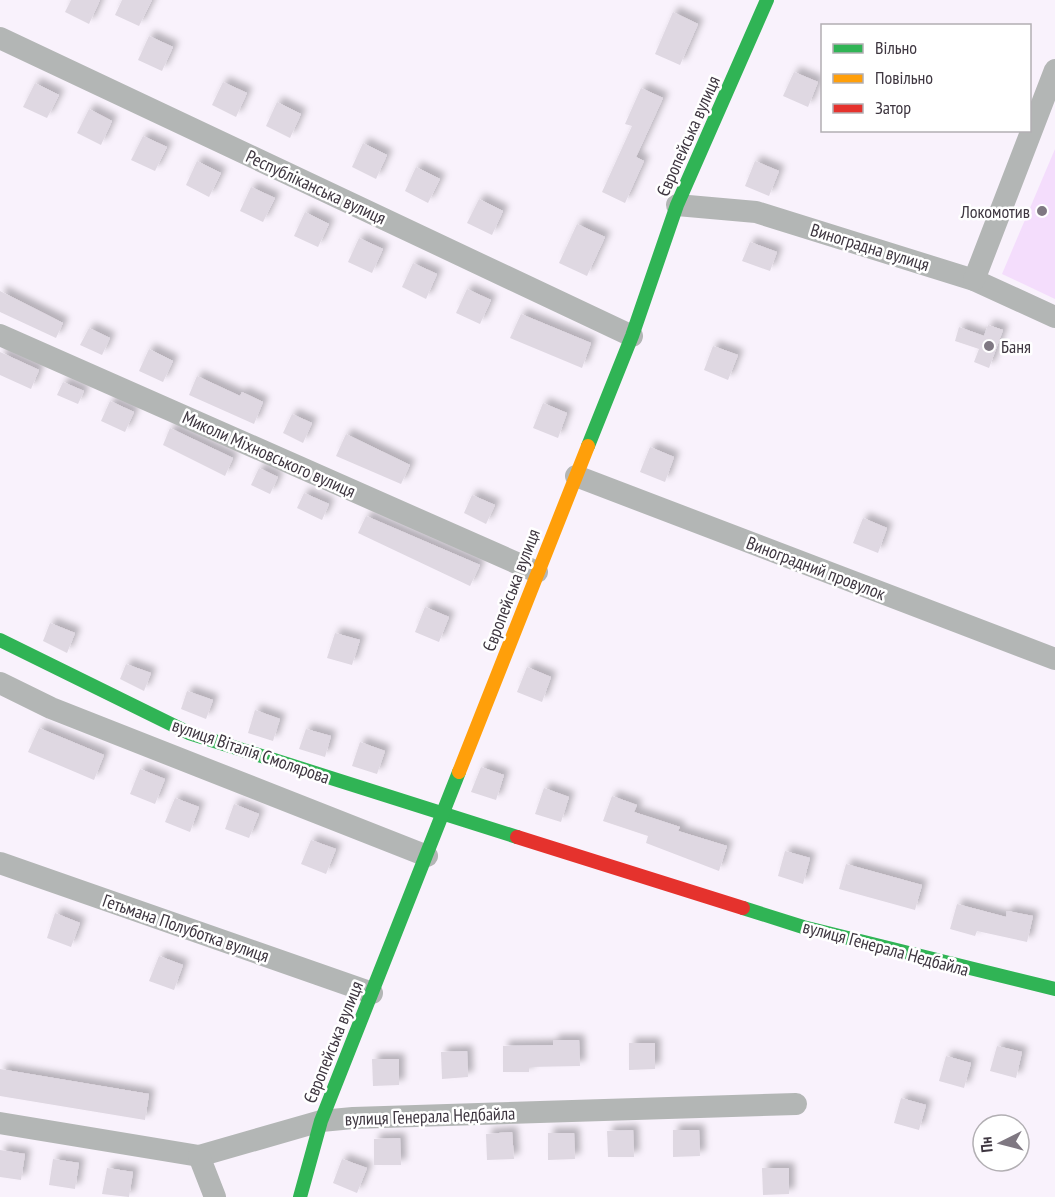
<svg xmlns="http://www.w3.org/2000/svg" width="1055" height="1197" font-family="'PT Sans Narrow',sans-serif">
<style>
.green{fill:#f4ddfc}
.building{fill:#dfd8e2;filter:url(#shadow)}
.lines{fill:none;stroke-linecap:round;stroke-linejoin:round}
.street{stroke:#b3b6b5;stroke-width:22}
.fast{stroke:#30b455;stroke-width:14}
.slow{stroke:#ff9f0a;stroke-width:14}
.jam{stroke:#e5322d;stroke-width:14}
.poi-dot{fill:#7f7882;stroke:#fff;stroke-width:2}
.labels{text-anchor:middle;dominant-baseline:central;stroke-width:5;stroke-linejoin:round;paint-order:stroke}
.street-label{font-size:18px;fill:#3e3640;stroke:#fff}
.poi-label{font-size:18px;fill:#3e3640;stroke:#fff;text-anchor:end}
</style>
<defs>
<filter id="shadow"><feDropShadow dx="5.5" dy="-5.5" stdDeviation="3" flood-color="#0004"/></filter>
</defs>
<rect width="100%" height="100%" fill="#f9f2fc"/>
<!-- green -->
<path class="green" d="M1055 149V299L1002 274Z"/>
<!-- building -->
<g class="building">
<path d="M71 0H100L89 24 65 12Z"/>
<path d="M122 0H152L139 26 115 15Z"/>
<path d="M673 12 698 24 680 65 655 54Z"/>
<path d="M149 36 173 47 162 71 138 60Z"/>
<path d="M794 72 818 82 808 107 783 96Z"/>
<path d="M223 82 247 93 236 117 212 105Z"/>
<path d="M35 83 59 95 47 118 23 107Z"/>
<path d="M641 88 663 98 636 157 644 161 625 203 602 192 632 126 625 124Z"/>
<path d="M277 102 301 114 290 138 266 126Z"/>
<path d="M89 109 112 121 101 145 77 133Z"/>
<path d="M143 136 167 147 155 171 131 160Z"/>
<path d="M363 143 387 155 376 179 352 167Z"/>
<path d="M197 161 221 173 209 197 186 185Z"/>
<path d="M755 161 779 171 769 196 745 186Z"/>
<path d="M416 167 440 179 428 203 405 191Z"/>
<path d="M251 187 275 198 263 222 240 211Z"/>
<path d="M479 199 503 211 492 235 467 223Z"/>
<path d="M305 212 329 224 318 247 294 236Z"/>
<path d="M577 224 605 237 587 276 559 263Z"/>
<path d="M359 238 383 249 372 273 348 262Z"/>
<path d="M750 242 777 252 770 271 742 261Z"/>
<path d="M413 263 437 274 426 299 402 287Z"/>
<path d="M467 289 491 300 480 324 456 313Z"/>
<path d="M0 291 63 323 56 338 0 312Z"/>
<path d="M521 314 591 343 582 368 510 338Z"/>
<path d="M988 325 1003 330 989 368 974 362 979 349 955 341 959 327 984 336Z"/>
<path d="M89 328 110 338 102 355 80 345Z"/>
<path d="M713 346 738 355 728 380 704 370Z"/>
<path d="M149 349 173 361 163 382 139 371Z"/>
<path d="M0 352 39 370 31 389 0 375Z"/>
<path d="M197 376 240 396 242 392 263 402 254 424 189 395Z"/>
<path d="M63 382 84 391 78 404 57 395Z"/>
<path d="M110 401 134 412 125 432 101 421Z"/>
<path d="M543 403 567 413 558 438 533 428Z"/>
<path d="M292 414 312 423 303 443 283 433Z"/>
<path d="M170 428 233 458 225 476 163 445Z"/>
<path d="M346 434 410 465 401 484 336 456Z"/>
<path d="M650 447 674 457 665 482 640 472Z"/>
<path d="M259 468 278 477 270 494 251 485Z"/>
<path d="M304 493 329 504 322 520 297 508Z"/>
<path d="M472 495 495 505 486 524 464 513Z"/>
<path d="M366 516 480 565 470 586 358 533Z"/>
<path d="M863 518 887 528 878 553 853 543Z"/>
<path d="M425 607 449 617 439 642 415 632Z"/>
<path d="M50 623 75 633 67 653 43 641Z"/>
<path d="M335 633 360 640 352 665 327 658Z"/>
<path d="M126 664 151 673 144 691 120 679Z"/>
<path d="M527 667 551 677 542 702 517 692Z"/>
<path d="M187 691 213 700 206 719 181 709Z"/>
<path d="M255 710 280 719 273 741 248 733Z"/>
<path d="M39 728 104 755 94 780 28 752Z"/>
<path d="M306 729 331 736 325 757 299 749Z"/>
<path d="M360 742 385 751 377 774 352 766Z"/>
<path d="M481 767 504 775 496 800 471 792Z"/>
<path d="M140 769 165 779 155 804 130 794Z"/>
<path d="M544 788 569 797 561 822 535 814Z"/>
<path d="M612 796 637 805 634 812 680 827 678 831 727 846 719 871 646 843 648 836 603 821Z"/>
<path d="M175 798 199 807 190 832 165 822Z"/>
<path d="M234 804 259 814 249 838 225 829Z"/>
<path d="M311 840 336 849 326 874 301 864Z"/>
<path d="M785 851 810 858 803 884 778 876Z"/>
<path d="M846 864 922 885 915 910 839 889Z"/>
<path d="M957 904 1006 917 1007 911 1033 916 1027 942 977 931 975 936 950 929Z"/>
<path d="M55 913 80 923 71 947 47 938Z"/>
<path d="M159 956 183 965 174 990 149 981Z"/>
<path d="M553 1040H579L580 1066 529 1067V1072H503V1046L553 1045Z"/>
<path d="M629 1043H655V1069L629 1070Z"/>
<path d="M997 1046 1022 1052 1016 1078 990 1071Z"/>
<path d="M467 1051 468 1077 442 1079 441 1052Z"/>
<path d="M946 1056 971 1063 964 1088 939 1081Z"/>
<path d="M372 1059H399V1085L373 1086Z"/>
<path d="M0 1069 149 1094 145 1120 0 1096Z"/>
<path d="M901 1098 926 1105 919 1130 894 1123Z"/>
<path d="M633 1130 634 1157H608L607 1131Z"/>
<path d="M673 1130H699L700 1156 673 1157Z"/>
<path d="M512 1132 514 1159 487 1160 486 1134Z"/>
<path d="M548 1133H574L575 1159 548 1160Z"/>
<path d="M400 1138 401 1165H374V1139Z"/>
<path d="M0 1150 25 1154 21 1180 0 1177Z"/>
<path d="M53 1159 79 1163 75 1189 49 1185Z"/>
<path d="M342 1159 367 1168 357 1193 333 1183Z"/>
<path d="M107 1168 133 1172 129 1197 102 1194Z"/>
<path d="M762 1168H789V1194L763 1195Z"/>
</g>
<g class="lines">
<!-- street -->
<g class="street">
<path d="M0 38 632 336"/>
<path d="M677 205 756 212 974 280 1055 317"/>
<path d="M974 280 1055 70"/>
<path d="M0 335 537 572"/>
<path d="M576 476 1055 659"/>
<path d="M0 683 51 708 427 856"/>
<path d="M0 863 372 993"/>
<path d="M0 1123 199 1156 321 1121 353 1118 796 1104"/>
<path d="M199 1156 215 1197"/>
</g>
<!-- fast -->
<g class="fast">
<path d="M588 446 632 336 677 205 767 0"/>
<path d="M0 640 189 733 517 837"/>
<path d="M743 908 803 927 1055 989"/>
<path d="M300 1197 321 1121 459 772"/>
</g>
<!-- slow -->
<path class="slow" d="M459 772 588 446"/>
<!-- jam -->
<path class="jam" d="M517 837 743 908"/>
</g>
<!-- markers -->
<g class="poi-dot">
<circle cx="1042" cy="211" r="6"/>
<circle cx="989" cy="346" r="6"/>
</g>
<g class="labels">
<!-- street labels -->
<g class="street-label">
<text transform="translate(688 136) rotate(-66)">Європейська вулиця</text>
<text transform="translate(316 187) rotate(25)">Республіканська вулиця</text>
<text transform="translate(870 247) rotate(17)">Виноградна вулиця</text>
<text transform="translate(269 454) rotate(24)">Миколи Міхновського вулиця</text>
<text transform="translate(816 568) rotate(21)">Виноградний провулок</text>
<text transform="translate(511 590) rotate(-69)">Європейська вулиця</text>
<text transform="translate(251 751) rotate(19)">вулиця Віталія Смолярова</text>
<text transform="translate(186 928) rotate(19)">Гетьмана Полуботка вулиця</text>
<text transform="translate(886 948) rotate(15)">вулиця Генерала Недбайла</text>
<text transform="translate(333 1042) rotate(-68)">Європейська вулиця</text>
<text transform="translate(430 1116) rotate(-2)">вулиця Генерала Недбайла</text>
</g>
<!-- poi labels -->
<g class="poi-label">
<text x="1030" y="211">Локомотив</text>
<text x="1001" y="346" text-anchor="start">Баня</text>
</g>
</g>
<!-- legend -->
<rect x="821" y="24" width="210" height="108" fill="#ffffff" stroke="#b2afb3" stroke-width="1.5"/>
<rect x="833" y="44" width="30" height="9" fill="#30b455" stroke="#b2afb3" stroke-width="1.5"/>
<text x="875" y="54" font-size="18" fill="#3e3640">Вільно</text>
<rect x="833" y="74" width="30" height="9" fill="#ff9f0a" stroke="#b2afb3" stroke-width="1.5"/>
<text x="875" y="84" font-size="18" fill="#3e3640">Повільно</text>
<rect x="833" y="104" width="30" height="9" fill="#e5322d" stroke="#b2afb3" stroke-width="1.5"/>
<text x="875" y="114" font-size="18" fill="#3e3640">Затор</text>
<!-- north arrow -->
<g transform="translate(1001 1143) rotate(264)"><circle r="28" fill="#ffffff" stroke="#b2afb3" stroke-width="1.5"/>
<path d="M0-4.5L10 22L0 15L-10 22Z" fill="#7f7882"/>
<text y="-9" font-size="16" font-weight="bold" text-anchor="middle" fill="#3e3640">Пн</text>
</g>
</svg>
